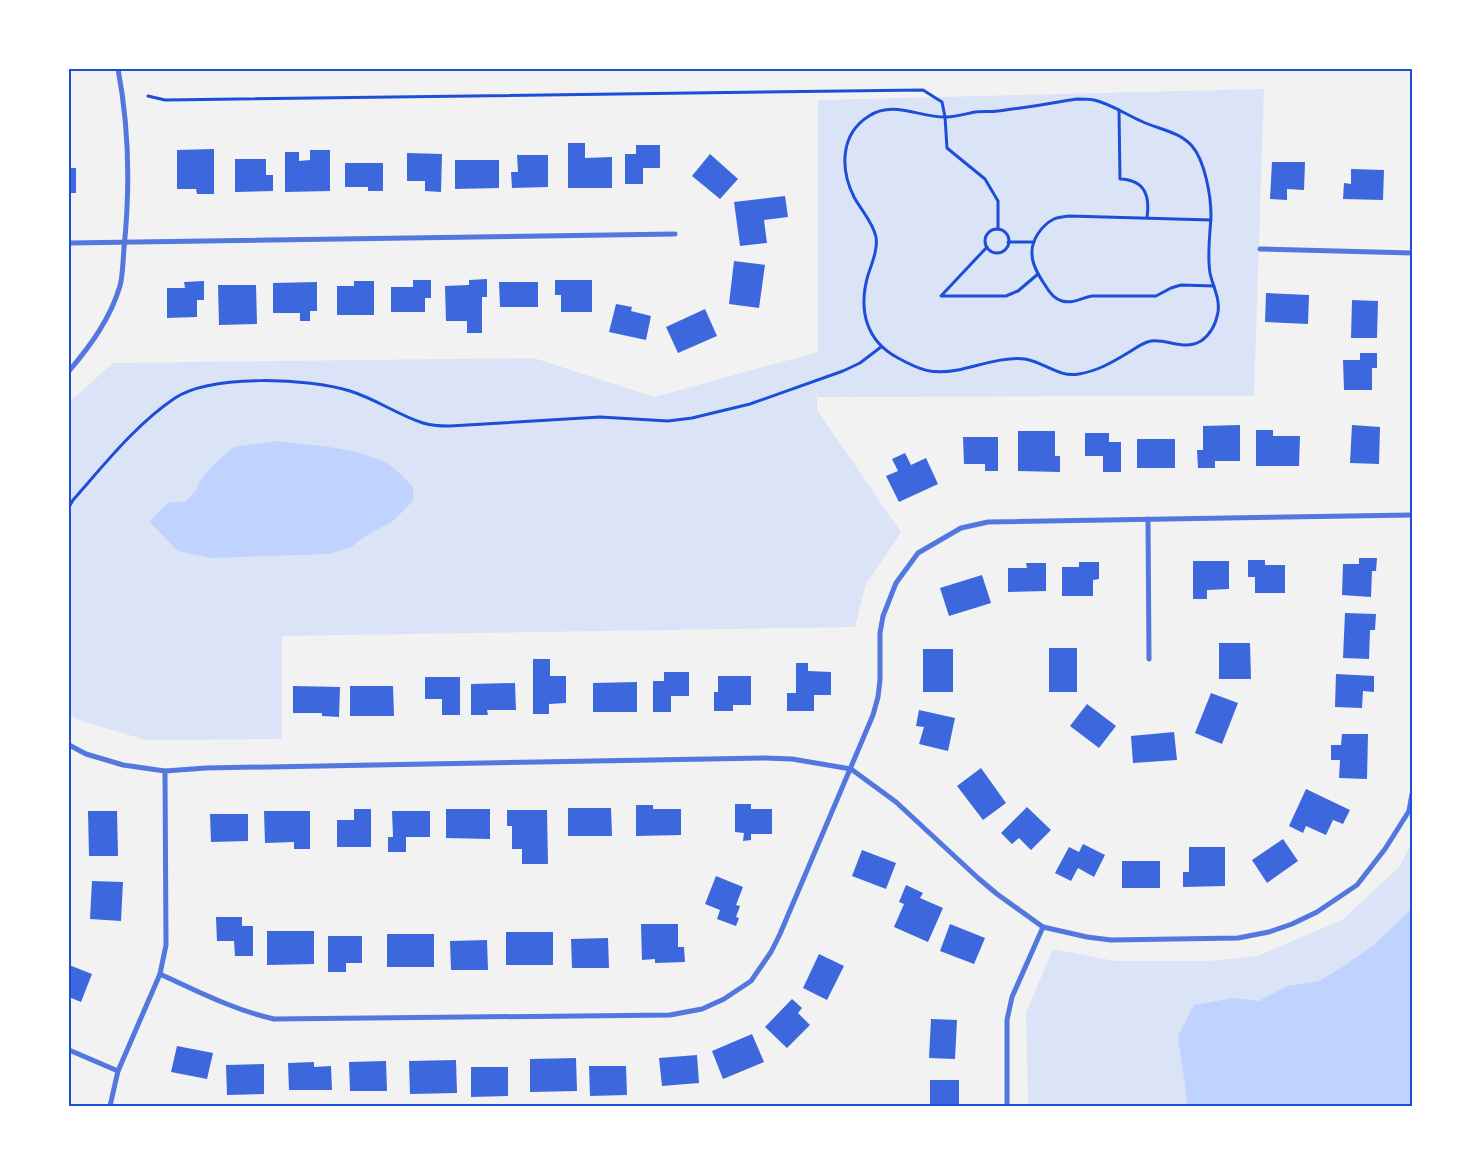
<svg xmlns="http://www.w3.org/2000/svg" width="1481" height="1175" font-family="Barlow,sans-serif">
<style>
.green{fill:#dbe4f7}
.water{fill:#bfd3fe}
.building{fill:#3d67dc}
.lines{fill:none;stroke-linecap:round;stroke-linejoin:round}
.path{stroke:#1d4ed8;stroke-width:3}
.minor{stroke:#5277de;stroke-width:5}
.neatline{fill:none;stroke:#1d4ed8;stroke-width:2}
</style>
<rect width="100%" height="100%" fill="#f2f2f2"/>
<!-- green -->
<g class="green">
<path d="M1264 89 1254 396 818 397 817 392V410L901 532 866 584 855 627 282 636V739L146 740 77 720 69 713V402L113 363 534 358 654 397 818 352V100Z"/>
<path d="M1412 843V1106H1028L1026 1013 1053 949 1115 961H1209L1258 956 1342 920 1399 867Z"/>
</g>
<!-- water -->
<g class="water">
<path d="M277 441C312 446 351 446 384 462 395 467 404 478 413 487V501L393 521 364 537 351 547 329 554 211 558 181 552 175 548 149 521 168 503 186 501 197 489 198 484 207 471 233 447Z"/>
<path d="M1412 908V1106H1188L1178 1036 1194 1005 1233 998 1259 1001 1287 986 1319 981 1341 968 1374 945Z"/>
</g>
<!-- building -->
<g class="building">
<path d="M568 143H585V158L612 157V188H568Z"/>
<path d="M636 145H660V168H643V184H625V154H636Z"/>
<path d="M214 149V194H197L196 189H177V150Z"/>
<path d="M310 150H330V191L285 192V152H299V161L310 160Z"/>
<path d="M407 153 442 154 441 192 425 191V181H407Z"/>
<path d="M710 154 738 179 720 199 692 176Z"/>
<path d="M517 155H548V187L512 188 511 172H518Z"/>
<path d="M235 159H266V175H273V191L235 192Z"/>
<path d="M455 160H499V188L455 189Z"/>
<path d="M1272 162H1305L1304 190 1287 189V200L1270 199Z"/>
<path d="M345 163H383V191H368V187H345Z"/>
<rect x="69" y="168" width="7" height="25"/>
<path d="M1351 169 1384 170 1383 200 1343 199 1344 183 1351 184Z"/>
<path d="M785 196 788 217 764 220 767 243 740 246 734 202Z"/>
<path d="M734 261 765 265 759 308 729 304Z"/>
<path d="M487 279V297H482V333H467V321H446L445 286 469 285V280Z"/>
<path d="M413 280H431V298H425V312H391V287H413Z"/>
<path d="M555 280H592V312H561V295H555Z"/>
<path d="M204 281V300H197V317L167 318V288H185L184 282Z"/>
<path d="M354 281H374V315H337V286H354Z"/>
<path d="M317 282V311H310V321H300V313H273V283Z"/>
<path d="M499 282H538V307H500Z"/>
<path d="M218 285H256L257 324 219 325Z"/>
<path d="M1266 293 1309 295 1308 324 1265 322Z"/>
<path d="M1352 300 1378 301 1377 338H1351Z"/>
<path d="M616 304 632 307 631 311 651 316 646 340 609 332Z"/>
<path d="M705 309 717 336 678 353 666 327Z"/>
<path d="M1360 353H1377V368H1372V390H1344L1343 360H1360Z"/>
<path d="M1240 425V461H1215V468H1198L1197 450H1203V426Z"/>
<path d="M1352 425 1380 427 1379 464 1350 463Z"/>
<path d="M1256 430H1273V436H1300L1299 466H1256Z"/>
<path d="M1018 431H1055V456H1060V472L1018 471Z"/>
<path d="M1085 433H1109V442H1121V472H1103V456H1085Z"/>
<path d="M963 437H998V471H985V464H964Z"/>
<rect x="1137" y="439" width="38" height="29"/>
<path d="M905 453 911 465 926 458 938 484 899 502 886 476 898 471 892 459Z"/>
<path d="M1359 558H1377L1376 571H1372L1371 597 1342 595 1343 564H1359Z"/>
<path d="M1248 560H1265V565H1285V593H1255V577H1248Z"/>
<path d="M1193 561H1229V589L1207 590V599H1193Z"/>
<path d="M1079 562H1099V579L1093 580V596H1062V567H1079Z"/>
<path d="M1026 563H1046V591L1008 592V568H1027Z"/>
<path d="M982 575 991 603 949 616 940 588Z"/>
<path d="M1345 613 1376 614 1375 630H1370L1369 659 1343 658Z"/>
<path d="M1219 643H1250L1251 679H1219Z"/>
<rect x="1049" y="648" width="28" height="44"/>
<rect x="923" y="649" width="30" height="43"/>
<path d="M533 659H550V676H566V703L549 704V714H533Z"/>
<path d="M796 663H808V671L831 672V695H814V711H787V693H796Z"/>
<path d="M664 672H689V696H671V712H653V681H664Z"/>
<path d="M1336 674 1374 676V692L1363 691 1362 708 1335 707Z"/>
<path d="M718 676H751V705H733V711H714V692H718Z"/>
<path d="M425 677H460V715H442V699H425Z"/>
<path d="M637 682V712H593V683Z"/>
<path d="M515 683 516 710H487L488 715H471V684Z"/>
<path d="M293 686 340 687 339 717 322 716V713H293Z"/>
<path d="M350 686H393L394 716H350Z"/>
<path d="M1211 693 1238 703 1222 744 1195 733Z"/>
<path d="M1087 704 1116 726 1099 748 1070 726Z"/>
<path d="M919 710 955 718 948 751 919 744 924 727 916 726Z"/>
<path d="M1174 732 1177 760 1133 763 1131 736Z"/>
<path d="M1342 734H1368L1367 779 1339 778 1340 760H1331V745H1341Z"/>
<path d="M981 768 1006 803 983 820 957 786Z"/>
<path d="M1306 789 1350 810 1343 824 1333 820 1326 835 1306 826 1303 833 1289 826Z"/>
<path d="M735 804H751V809H772V834H751V840L743 841 744 833 735 832Z"/>
<path d="M636 805H653V809H681V835L636 836Z"/>
<path d="M1027 807 1051 830 1031 850 1019 838 1012 844 1001 833Z"/>
<path d="M568 808H611L612 836H568Z"/>
<path d="M354 809H371V847H337V820H354Z"/>
<path d="M446 809H490V839L446 838Z"/>
<path d="M507 810H547L548 864H522V849H512V826H507Z"/>
<path d="M88 811H117L118 856H89Z"/>
<path d="M264 811H310V849H294V842L265 843Z"/>
<path d="M392 811H430V837H406V852H388V837H393Z"/>
<path d="M210 814H248V841L211 842Z"/>
<path d="M1283 839 1298 861 1267 883 1252 860Z"/>
<path d="M1083 844 1105 855 1094 877 1078 868 1071 881 1055 873 1069 847 1079 852Z"/>
<path d="M1189 847H1225V886L1183 887V872H1189Z"/>
<path d="M862 850 896 863 886 889 852 876Z"/>
<rect x="1122" y="861" width="38" height="27"/>
<path d="M716 876 743 887 736 905 740 906 736 917 739 918 736 926 717 919 720 910 705 904Z"/>
<path d="M92 881 123 882 121 921 90 919Z"/>
<path d="M906 885 923 893 920 898 943 908 928 942 894 927 904 904 899 902Z"/>
<path d="M216 917H242V926H253V956H235L234 941H217Z"/>
<path d="M641 924H678V947H684L685 962 655 963V959L642 960Z"/>
<path d="M950 924 985 938 974 964 940 951Z"/>
<path d="M267 931H314V964L267 965Z"/>
<rect x="506" y="932" width="47" height="33"/>
<rect x="387" y="934" width="47" height="33"/>
<path d="M328 936H362V963H346V972H328Z"/>
<path d="M608 938 609 968H572L571 939Z"/>
<path d="M487 940 488 970H451L450 941Z"/>
<path d="M819 954 844 966 827 1000 803 988Z"/>
<path d="M69 965 92 974 81 1002 69 997Z"/>
<path d="M792 999 802 1008 798 1013 810 1025 787 1048 765 1027Z"/>
<path d="M931 1019 957 1020 955 1059 929 1058Z"/>
<path d="M752 1034 764 1062 723 1079 712 1051Z"/>
<path d="M177 1046 213 1053 207 1079 171 1072Z"/>
<path d="M697 1055 699 1083 662 1086 659 1058Z"/>
<path d="M576 1058 577 1091 530 1092V1059Z"/>
<path d="M456 1060 457 1093 410 1094 409 1061Z"/>
<path d="M386 1061 387 1091H350L349 1062Z"/>
<path d="M314 1062V1067L331 1066 332 1090H289L288 1063Z"/>
<path d="M264 1064V1094L227 1095 226 1065Z"/>
<path d="M589 1066H626L627 1095 590 1096Z"/>
<path d="M471 1067H508V1096L471 1097Z"/>
<rect x="930" y="1080" width="29" height="26"/>
</g>
<g class="lines">
<!-- path -->
<g class="path">
<path d="M148 96 165 100 923 90 942 102 945 117 947 148 985 179 998 201V229"/>
<path d="M1077 99C1083 99 1088 99 1094 100 1111 104 1125 114 1141 121 1157 129 1179 131 1192 146 1205 161 1211 196 1211 216 1210 235 1207 255 1210 273 1213 287 1220 298 1218 312 1216 324 1211 334 1201 341 1184 351 1169 339 1151 341 1141 343 1135 349 1126 354 1111 363 1097 371 1079 374 1059 378 1044 362 1025 359 1006 356 977 366 958 370 932 375 920 370 898 358 866 341 858 310 868 275 872 263 878 249 876 237 873 222 861 210 854 197 840 169 840 134 869 116 894 100 920 118 947 117 956 117 965 114 975 112 982 111 990 112 998 111 1024 108 1051 103 1077 99Z"/>
<path d="M1119 110 1120 179C1146 180 1150 197 1147 218"/>
<path d="M1211 220 1069 216C1064 217 1058 217 1054 219 1042 225 1031 240 1032 254 1032 265 1039 276 1045 285 1049 292 1054 299 1062 301 1073 304 1081 298 1092 296H1156L1171 288 1181 285 1214 286"/>
<circle cx="997" cy="241" r="12"/>
<path d="M1008 242H1034"/>
<path d="M987 247 941 296H1006L1018 291 1038 274"/>
<path d="M69 507 73 500C104 465 135 425 175 398 212 374 309 378 350 391 376 399 398 415 423 423 432 426 441 426 450 426L600 417 668 421 692 418 750 404 843 371 860 363 881 347"/>
</g>
<!-- minor -->
<g class="minor">
<path d="M69 243 675 234"/>
<path d="M1260 249 1412 253"/>
<path d="M69 371C91 345 110 319 120 286 123 274 123 260 124 248 130 190 129 127 118 69"/>
<path d="M1148 519 1149 659"/>
<path d="M69 745 86 754 123 765 165 771 206 768 765 758 792 759 851 769 896 802 978 878 997 894 1043 927 1087 937 1111 940 1238 938 1269 932 1292 924 1317 912 1357 885 1385 849 1409 811 1412 794"/>
<path d="M160 974C197 991 234 1010 274 1019L670 1015 702 1009 724 999 751 981 771 952 780 934 873 715 878 697 880 680V633L883 616 896 583 918 553 961 528 988 522 1412 515"/>
<path d="M69 1050 118 1071"/>
<path d="M110 1106 118 1071 160 974 166 945 165 771"/>
<path d="M1007 1106V1020L1012 997 1043 927"/>
</g>
</g>
<!-- border -->
<rect width="1481" height="1175" fill="none" stroke="#ffffff" stroke-width="140"/>
<rect x="70" y="70" width="1341" height="1035" class="neatline"/>
</svg>
